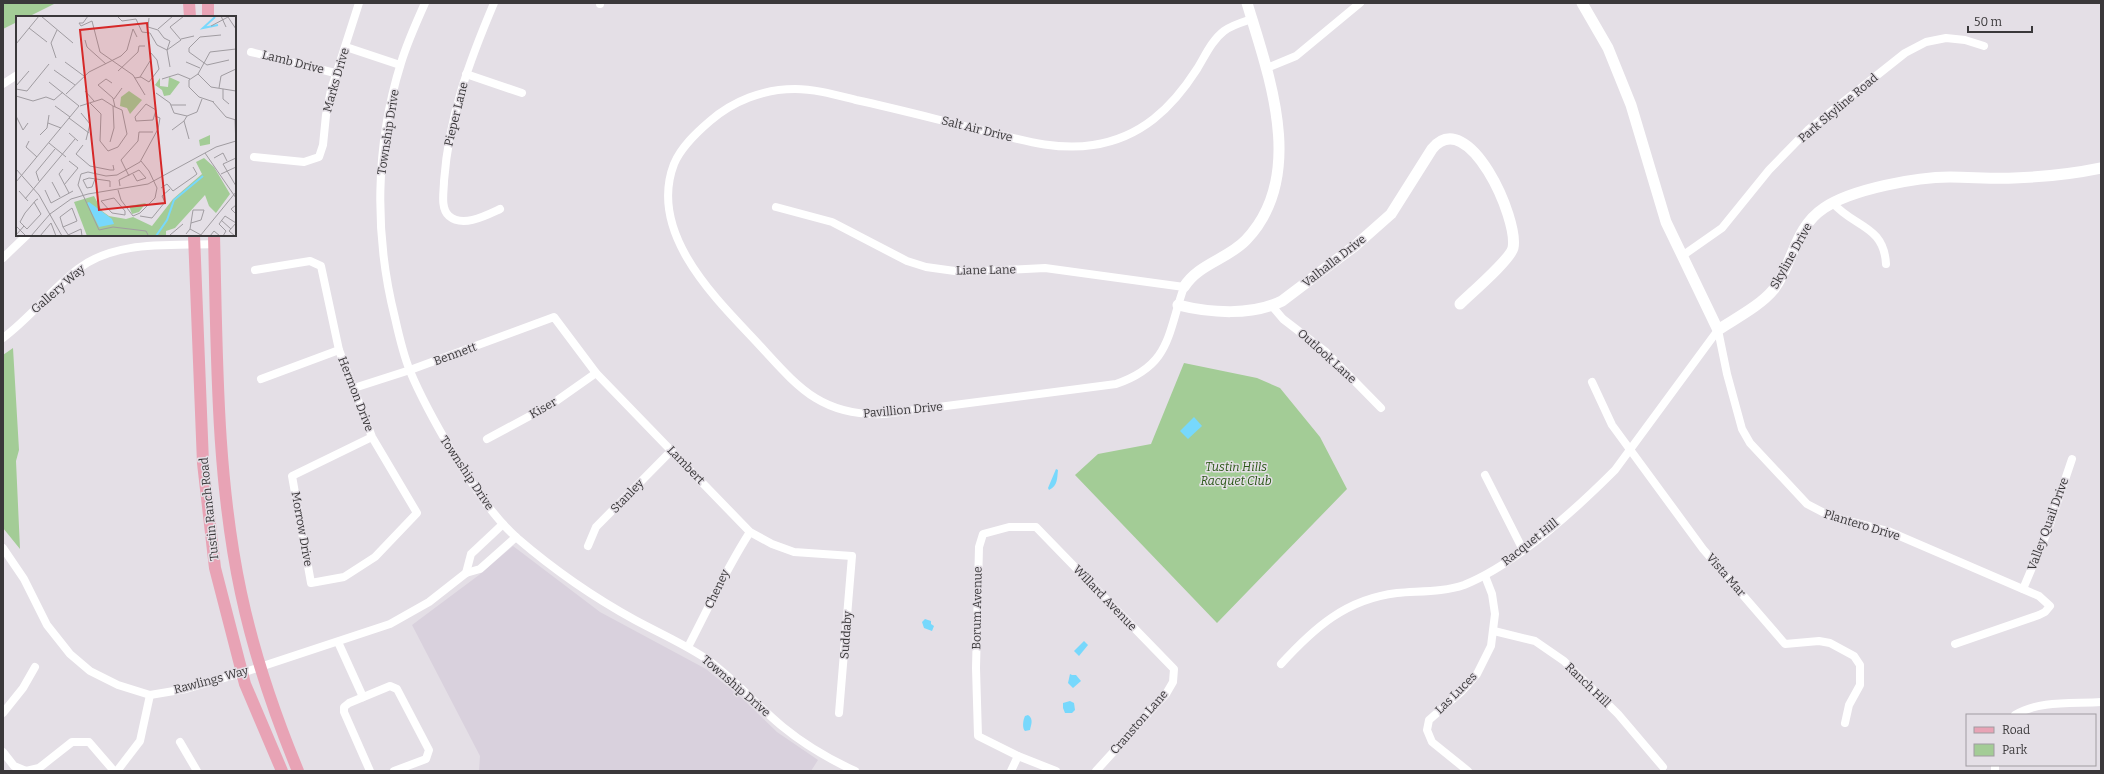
<svg xmlns="http://www.w3.org/2000/svg" width="2104" height="774" font-family="Bitter,serif">
<style>
.built{fill:#d9d1dd}
.green{fill:#a3cc96}
.water{fill:#77d8fc}
.lines{fill:none;stroke-linecap:round;stroke-linejoin:round}
.street{stroke:#fff;stroke-width:8}
.secondary{stroke:#fff;stroke-width:11}
.primary{stroke:#e8a3b5;stroke-width:12}
.labels{text-anchor:middle;dominant-baseline:central;stroke-width:3;stroke-linejoin:round;paint-order:stroke}
.street-label{font-size:12px;fill:#3a383a;stroke:#e4dfe6}
.park-label{font-size:12px;font-style:italic;fill:#285514;stroke:#e4dfe6}
.inset-river{fill:none;stroke:#77d8fc;stroke-width:2}
.inset-road{fill:none;stroke:#a09ca1;stroke-width:1}
.view{fill:#d62828;fill-opacity:0.15;stroke:#d62828;stroke-width:2}
.inset-edge{fill:none;stroke:#3a383a;stroke-width:2}
</style>
<rect width="100%" height="100%" fill="#e4dfe6"/>
<!-- built -->
<path class="built" d="M513 546 600 612 706 669 743 699 777 732 818 760 811 771H479L480 756 412 625 479 575Z"/>
<!-- green -->
<g class="green">
<path d="M3 3H56L28 17H17V22L3 29Z"/>
<path d="M13 348 19 450 16 461 20 549 3 528V355Z"/>
<path d="M1184 363 1257 378 1280 388 1320 437 1347 489 1217 623 1075 475 1098 454 1151 444Z"/>
</g>
<!-- water -->
<g class="water">
<path d="M1194 417 1202 426 1188 439 1180 431Z"/>
<path d="M1056 469 1058 470C1057 478 1058 486 1049 490L1048 488Z"/>
<path d="M925 619 931 621V624L934 626 932 631 924 628 922 622Z"/>
<path d="M1084 641 1088 645 1079 656 1074 651Z"/>
<path d="M1070 674 1072 675H1076L1081 681 1073 688 1068 683Z"/>
<path d="M1070 701 1074 703 1075 710 1072 713H1065L1063 708V703Z"/>
<path d="M1028 715C1034 719 1031 725 1030 730L1025 731C1022 728 1023 720 1025 716Z"/>
</g>
<g class="lines">
<!-- street -->
<g class="street">
<path d="M425 3C416 23 407 43 401 63 375 146 374 235 395 318 399 336 403 354 410 371 422 400 438 428 454 455 472 483 491 515 517 538 553 569 593 597 635 620 659 633 682 643 705 658 734 678 756 705 783 727 805 745 829 759 855 771"/>
<path d="M494 3C469 62 449 116 444 181 444 191 440 208 449 216 463 228 487 215 500 209"/>
<path d="M600 3V4"/>
<path d="M346 47 400 65"/>
<path d="M251 52 335 73"/>
<path d="M1267 68 1296 56 1360 3"/>
<path d="M466 74 522 93"/>
<path d="M3 84 17 75"/>
<path d="M254 157 304 162 319 157 323 145 326 115 331 90 359 3"/>
<path d="M1833 203C1853 227 1884 225 1886 264"/>
<path d="M776 207 832 222 907 261 926 267 962 272 1045 268 1184 287C1167 335 1171 365 1116 384L884 414C815 417 793 380 749 334 708 291 649 229 674 164 681 147 696 133 710 121 733 101 763 89 795 89 815 89 836 95 856 100 898 109 939 120 981 130 1018 139 1055 151 1093 145 1141 138 1172 108 1197 69 1205 56 1212 40 1224 31 1232 25 1243 22 1252 19"/>
<path d="M1682 256 1722 228 1769 170 1808 130 1905 53 1926 42 1946 38 1965 40 1984 46"/>
<path d="M3 258 27 235"/>
<path d="M255 270 310 261 321 266 339 350 372 437 417 513 375 557 344 577 311 583 292 476 372 437"/>
<path d="M1272 306 1283 319 1326 352 1381 408"/>
<path d="M1718 330 1727 374 1742 429 1750 443 1807 504 1830 516 1888 531 2039 596 2050 606 2045 612 2039 615 1955 644"/>
<path d="M3 338C30 318 51 290 78 269 115 240 170 246 215 244"/>
<path d="M261 379 339 350"/>
<path d="M1592 382 1612 425 1703 549 1785 644 1819 641 1830 643 1854 656 1860 665V685L1849 705 1845 723"/>
<path d="M354 388 410 370 554 317 596 373 750 532 772 544 794 552 852 556 839 713"/>
<path d="M487 439 552 404 596 373"/>
<path d="M1485 475 1523 550"/>
<path d="M588 546 596 527 672 450"/>
<path d="M3 548 24 579 47 625 70 654 90 671 118 685 150 695 186 689 242 673 390 624 429 602 466 573 480 569 516 537"/>
<path d="M466 573 471 554 503 524"/>
<path d="M2023 589 2048 530 2072 459"/>
<path d="M1494 631 1535 641 1564 661 1618 714 1663 767"/>
<path d="M338 642 363 697"/>
<path d="M688 647C708 609 726 569 750 532"/>
<path d="M1281 664C1314 628 1346 599 1397 593 1419 591 1444 592 1464 585 1516 564 1576 509 1615 470L1718 330"/>
<path d="M3 713 23 688 35 667"/>
<path d="M2015 715C2039 700 2074 704 2101 702"/>
<path d="M180 742 197 771"/>
<path d="M3 752 14 766 26 771 39 768 72 742H89L114 771"/>
<path d="M117 771 140 741 150 695"/>
<path d="M370 771 344 712V707L349 703 390 686 397 689 429 750 426 759 394 771"/>
<path d="M1011 771 1018 756"/>
<path d="M1056 771 1018 756 978 736 976 668 979 547 983 534 1009 527H1036L1174 669 1173 682 1166 694 1096 771"/>
<path d="M1468 771 1432 742 1427 730 1429 720 1461 692 1477 674 1491 646 1495 614 1492 594 1485 576"/>
<path d="M1995 771V765"/>
</g>
<!-- secondary -->
<g class="secondary">
<path d="M1582 3 1608 48 1631 105 1666 222 1718 330C1736 318 1760 306 1774 289 1794 262 1794 228 1824 208 1852 189 1917 177 1950 177 1971 177 1993 179 2014 178 2043 177 2072 174 2101 168"/>
<path d="M1184 287C1198 264 1228 259 1246 240 1307 176 1269 76 1247 3"/>
<path d="M1178 305C1210 313 1252 316 1282 301L1356 245 1391 214 1432 149C1468 105 1519 219 1513 248 1510 260 1470 294 1460 304"/>
</g>
<!-- primary -->
<g class="primary">
<path d="M189 3 190 17"/>
<path d="M208 3V17"/>
<path d="M194 235 203 463 215 568 245 684 282 771"/>
<path d="M214 235C217 354 216 476 241 593 254 654 274 713 298 771"/>
</g>
</g>
<g class="labels">
<!-- street labels -->
<g class="street-label">
<text transform="translate(293 62) rotate(14)">Lamb Drive</text>
<text transform="translate(336 80) rotate(-74)">Marks Drive</text>
<text transform="translate(1838 108) rotate(-40)">Park Skyline Road</text>
<text transform="translate(456 114) rotate(-76)">Pieper Lane</text>
<text transform="translate(977 129) rotate(14)">Salt Air Drive</text>
<text transform="translate(388 132) rotate(-81)">Township Drive</text>
<text transform="translate(1791 256) rotate(-61)">Skyline Drive</text>
<text transform="translate(1334 261) rotate(-38)">Valhalla Drive</text>
<text transform="translate(986 270) rotate(-1)">Liane Lane</text>
<text transform="translate(58 289) rotate(-41)">Gallery Way</text>
<text transform="translate(455 354) rotate(-20)">Bennett</text>
<text transform="translate(1327 356) rotate(42)">Outlook Lane</text>
<text transform="translate(356 394) rotate(69)">Hermon Drive</text>
<text transform="translate(543 408) rotate(-30)">Kiser</text>
<text transform="translate(903 410) rotate(-5)">Pavillion Drive</text>
<text transform="translate(686 465) rotate(46)">Lambert</text>
<text transform="translate(467 473) rotate(56)">Township Drive</text>
<text transform="translate(627 496) rotate(-46)">Stanley</text>
<text transform="translate(209 509) rotate(-96)">Tustin Ranch Road</text>
<text transform="translate(2048 524) rotate(-70)">Valley Quail Drive</text>
<text transform="translate(1862 525) rotate(17)">Plantero Drive</text>
<text transform="translate(302 529) rotate(80)">Morrow Drive</text>
<text transform="translate(1530 542) rotate(-38)">Racquet Hill</text>
<text transform="translate(1726 575) rotate(49)">Vista Mar</text>
<text transform="translate(717 589) rotate(-65)">Cheney</text>
<text transform="translate(1105 598) rotate(46)">Willard Avenue</text>
<text transform="translate(977 608) rotate(-89)">Borum Avenue</text>
<text transform="translate(846 635) rotate(-86)">Suddaby</text>
<text transform="translate(211 680) rotate(-15)">Rawlings Way</text>
<text transform="translate(1588 685) rotate(44)">Ranch Hill</text>
<text transform="translate(736 686) rotate(41)">Township Drive</text>
<text transform="translate(1456 693) rotate(-45)">Las Luces</text>
<text transform="translate(1139 722) rotate(-49)">Cranston Lane</text>
</g>
<!-- park labels -->
<g class="park-label">
<text x="1236" y="467">Tustin Hills<tspan x="1236" dy="14">Racquet Club</tspan></text>
</g>
</g>
<!-- overview -->
<g transform="translate(16 16)">
<rect width="220" height="220" fill="#e4dfe6"/>
<path d="M153 61 164 66 154 79 148 80 146 74 139 69 144 62V70L152 71ZM113 75 126 84 114 98 111 92 104 90 105 81ZM194 119V128L184 130 183 124ZM188 142 198 151 214 178 200 197 193 190 189 179 159 212 150 215V220H71L58 186 78 180 86 195 93 200 110 203 117 201 136 210 157 183 186 158 180 146ZM130 187 123 196 116 198 113 190Z" fill="#a3cc96"/>
<path d="M73 186 96 203 98 208 83 211 71 187Z" fill="#77d8fc"/>
<path class="inset-river" d="M199 1 187 12 202 9M140 220 151 204 158 184 187 160"/>
<path class="inset-road" d="M25 0 57 27M101 0 106 5 120 3 126 16 134 17 141 29 151 34 165 24 154 11 168 0M205 0 210 11M133 2 132 11 142 14 148 22 154 25 151 34 154 51M63 7 65 10 76 5 84 36 117 59 129 79M63 7H67L72 0M195 10 212 1 220 13M13 12 31 26M142 13 157 0M205 19 184 21 173 32V36L191 49 213 44M165 23 178 20M69 24 71 31 90 48M0 28 23 0M40 42 35 27 41 14M49 46 68 60M170 46 184 52M38 54 59 69M102 55 122 36 123 30H129M182 58 195 71 220 75M124 61 134 45M119 62 125 61 133 66 143 53 141 44 135 37M146 63 162 58 174 63M33 66 63 90M96 67 90 63 82 69 97 82 99 91M0 70 13 55M203 72 205 60 220 53M0 73 11 75 33 48M207 73V83L213 88M69 75 78 85M140 77 154 87 158 97 171 100 181 96 186 83M50 78 73 56 105 40 111 34 117 13 121 21M0 80 17 85 30 81 38 84 47 76M98 83 106 72M197 86 210 101 220 104M198 86 183 81 173 71V64L182 58 194 36 220 33M74 87 85 98 84 125 92 135 102 131 111 118 106 94 97 90M130 88 140 94 137 104 120 105 119 101ZM155 89H170M39 90 54 101M64 90 86 83 97 90M65 97 74 108 70 124M0 100 7 114 12 107M53 102 73 117M219 103 220 132M168 105 173 123M32 107 45 112M156 114 168 105 171 100M53 117 62 125M24 119 31 112 33 99M13 125 10 131 21 141M94 126 98 112 97 90M33 127 50 141M67 129 60 138 74 150 94 154H98L97 149M189 137 220 182M198 142 207 137 211 145M0 153 23 179 46 220M47 153 43 158 53 177M205 158 220 151M113 160 105 144 122 125 123 116H137M79 163 76 171 71 172 67 164 73 162 94 165V171M23 165 20 156 39 133M0 166 63 90M36 166 44 181M48 169 62 152 53 145M104 170 103 164 123 154 130 162 121 165 117 158M220 170 207 148 220 142M145 172 151 168 157 175 177 161 181 158 177 151M29 174 35 187 57 175M102 174 105 184 117 200 124 197 139 182 141 172 133 155 125 145M3 175 12 185M67 179 62 169 65 158 72 156 90 160 101 159 124 146 142 113 144 102 139 100M67 179 83 214 97 211 130 215 132 219M98 182 109 195V199L96 197 85 185ZM9 183 59 123M18 186 25 198 11 213 4 206 9 197 20 184 22 183M220 189 215 193 220 198M124 200 136 202 149 186 146 180 154 173M205 204 215 213M0 210 10 220M47 211 61 205 56 192 44 201 47 211 53 220M174 213 185 219M170 218 174 213 177 194H188L185 204 175 207M0 219 8 210M52 219 65 213 66 220M154 219 167 208M15 220 34 198 55 183 72 178 132 168 200 131 220 125M24 220 35 207 40 220M184 220 220 176M194 220 198 215 204 220M207 220 210 215 203 208 209 200 220 207M219 220 213 215 220 207"/>
<path class="view" d="M131 7 149 187 83 194 64 14Z"/>
<rect width="220" height="220" class="inset-edge"/>
</g>
<!-- border -->
<rect width="2104" height="774" fill="none" stroke="#3a383a" stroke-width="8"/>
<!-- legend -->
<rect x="1966" y="714" width="130" height="52" fill="#e4dfe6" stroke="#a09ca1"/>
<rect x="1974" y="727" width="20" height="6" fill="#e8a3b5" stroke="#a09ca1"/>
<text x="2002" y="734" font-size="12" fill="#3a383a">Road</text>
<rect x="1974" y="744" width="20" height="12" fill="#a3cc96" stroke="#a09ca1"/>
<text x="2002" y="754" font-size="12" fill="#3a383a">Park</text>
<!-- scale -->
<path d="M1968 26v6h64v-6" fill="none" stroke="#3a383a" stroke-width="2"/>
<text x="1974" y="26" font-size="12" fill="#3a383a" stroke="#e4dfe6" stroke-width="3" paint-order="stroke">50 m</text>
</svg>
